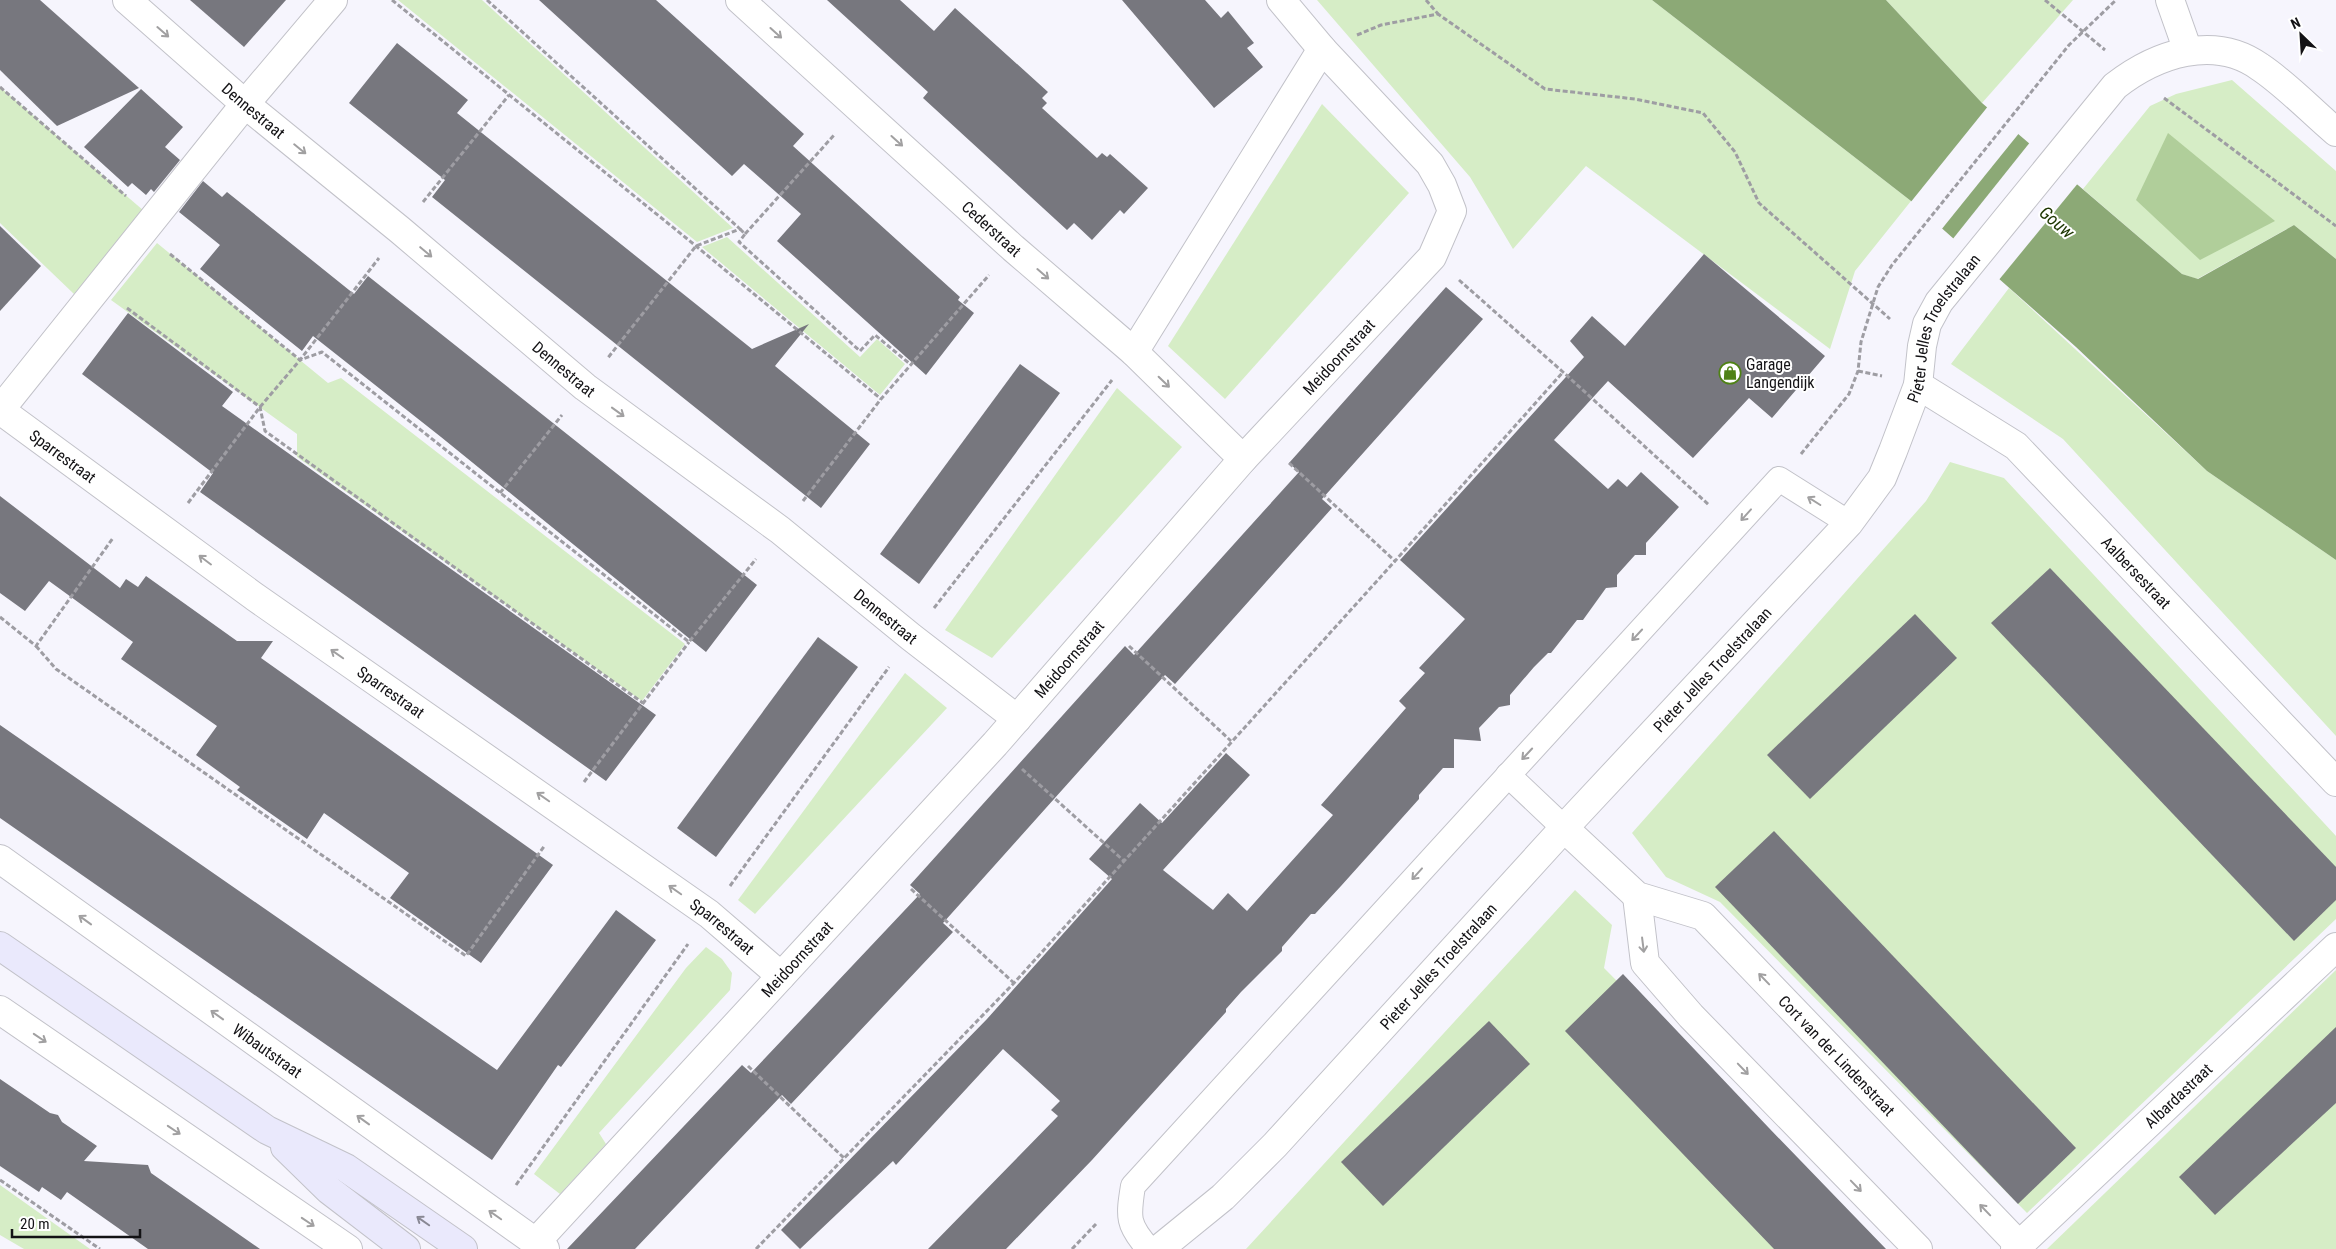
<svg xmlns="http://www.w3.org/2000/svg" width="2336" height="1249" font-family="'Roboto Condensed',sans-serif">
<style>
.green{fill:#d6edc6}
.forest{fill:#b0ce9a}
.water{fill:#8ca976}
.pier{fill:#f6f5fd}
.building{fill:#77777e}
.lines{fill:none;stroke-linecap:round;stroke-linejoin:round}
.service-casing{stroke:#c2c2c9;stroke-width:26}
.pedestrian-casing{stroke:#c2c2c9;stroke-width:30}
.minor-casing{stroke:#c2c2c9;stroke-width:30}
.tertiary-casing{stroke:#c2c2c9;stroke-width:30}
.secondary-casing{stroke:#c2c2c9;stroke-width:30}
.path{stroke:#9e9da3;stroke-width:3;stroke-dasharray:5 2.5;stroke-linecap:butt}
.service{stroke:#fff;stroke-width:24}
.pedestrian{stroke:#fff;stroke-width:28}
.minor{stroke:#fff;stroke-width:28}
.tertiary{stroke:#fff;stroke-width:28}
.secondary{stroke:#eae9fc;stroke-width:28}
.oneway{stroke:#a1a0a1}
.oneway2{stroke:#898894}
.labels{text-anchor:middle;dominant-baseline:central;stroke-width:4;stroke-linejoin:round;paint-order:stroke}
.street-label{font-size:16px;fill:#131215;stroke:#fff}
.poi-label{font-size:16px;fill:#131215;stroke:#fff;text-anchor:start}
.water-label{font-size:18px;font-style:italic;fill:#1c3600;stroke:#fff}
</style>
<rect width="100%" height="100%" fill="#f6f5fd"/>
<!-- green -->
<g class="green">
<path d="M398 0H482L733 228 697 242Z"/>
<path d="M1317 0H1652L1911 201 1855 271 1830 349 1586 166 1513 249 1470 177Z"/>
<path d="M1886 0H2073L1982 103Z"/>
<path d="M2232 80 2336 171V259L2294 225 2197 279 2182 274 2083 189 2150 106 2176 94Z"/>
<path d="M0 87 144 211 74 294 0 223Z"/>
<path d="M1322 104 1409 193 1225 399 1168 346Z"/>
<path d="M727 237 860 357 877 339 905 364 880 395 702 247Z"/>
<path d="M157 243 328 383 341 378 685 644 642 701 297 457V434L111 300Z"/>
<path d="M2009 288 2207 471 2336 560V736L2063 439 1951 364Z"/>
<path d="M1117 388 1182 447 992 658 945 630Z"/>
<path d="M1950 462 2004 478 2336 836V919L2027 1213 1720 902 1666 877 1632 833 1926 501Z"/>
<path d="M905 673 947 708 755 914 738 900Z"/>
<path d="M1575 890 1612 925 1604 968 1883 1249H1246Z"/>
<path d="M706 947 722 959 732 973 730 990 599 1133 606 1144 560 1194 534 1174 686 968Z"/>
<path d="M2336 970V1249H2047Z"/>
<path d="M0 1185 90 1249H24L0 1235Z"/>
</g>
<!-- forest -->
<path class="forest" d="M2168 133 2275 221 2200 260 2136 200Z"/>
<!-- water -->
<path class="water" d="M1652 0H1886L1982 103 2182 274 2198 279 2294 225 2336 259V560L2207 471 2076 347 1911 201Z"/>
<!-- pier -->
<g class="pier">
<path d="M1989 105 2020 132 1941 230 1910 203Z"/>
<path d="M2031 141 2079 182 1998 281 1952 240Z"/>
</g>
<!-- building -->
<g class="building">
<path d="M0 0H40L139 88 57 126 0 70Z"/>
<path d="M190 0H286L244 47Z"/>
<path d="M539 0H656L804 134 793 146 960 297 958 300 974 313 926 375 777 241 801 214 744 164 732 176Z"/>
<path d="M827 0H900L934 31 955 8 1048 92 1042 98 1047 103 1042 108 1097 158 1102 153 1107 157 1110 154 1148 188 1124 214 1120 210 1092 240 1074 223 1067 230 923 98 928 92Z"/>
<path d="M1122 0H1205L1221 18 1228 11 1254 43 1247 48 1263 67 1214 108Z"/>
<path d="M397 43 468 100 457 113 752 349 809 324 775 366 870 444 821 508 432 197 445 180 349 103Z"/>
<path d="M141 89 183 127 165 147 180 160 154 192 151 189 146 195 132 183 128 187 84 147Z"/>
<path d="M203 181 222 197 227 192 354 294 368 276 757 585 706 652 441 437 313 336 302 351 200 269 220 245 179 212Z"/>
<path d="M0 226 41 266 0 311Z"/>
<path d="M1704 254 1825 356 1772 418 1749 398 1693 458 1608 381 1554 440 1608 489 1618 479 1627 487 1641 472 1679 507 1646 543V555H1635L1617 575V587L1606 588 1583 620H1577L1551 653H1548L1534 667 1510 695V705L1499 707 1479 728 1481 741 1454 739V768H1443L1419 795V799L1341 886 1315 914H1311L1282 947V951L1241 992 1226 1009V1012L1092 1160 1006 1249H928L1058 1116 1051 1110 1060 1101 1003 1049 896 1165 893 1161 800 1249 781 1230 987 1019 1112 879 1089 859 1140 803 1162 823 1226 753 1250 775 1163 870 1213 910 1228 893 1247 911 1333 815 1321 805 1406 708 1399 701 1425 673 1419 668 1465 619 1400 560 1584 357 1570 341 1592 316 1625 346Z"/>
<path d="M1446 287 1483 319 1322 499 1332 508 1175 684 1165 675 943 923 953 932 791 1104 782 1095 635 1249H567L742 1065 751 1073 920 894 910 885 1125 646 1134 655 1243 534 1299 472 1289 463Z"/>
<path d="M128 313 233 392 222 406 656 715 606 781 200 492 213 473 82 374Z"/>
<path d="M1020 364 1060 393 919 584 880 554Z"/>
<path d="M0 496 120 588 126 579 138 587 146 576 237 641H273L261 658 553 865 481 963 390 898 409 873 324 813 307 839 237 790 240 787 196 755 217 726 121 659 133 642 49 581 25 611 0 593Z"/>
<path d="M2050 568 2336 867V900L2294 941 1991 623Z"/>
<path d="M1915 614 1957 658 1810 799 1767 755Z"/>
<path d="M818 637 858 667 716 857 677 828Z"/>
<path d="M0 725 497 1070 616 910 656 940 561 1067 558 1065 492 1160 0 818Z"/>
<path d="M1774 831 2076 1148 2018 1204 1715 887Z"/>
<path d="M1623 974 1769 1128 1886 1249H1774L1565 1031Z"/>
<path d="M1489 1021 1530 1064 1383 1206 1341 1162Z"/>
<path d="M2336 1027V1103L2215 1215 2179 1177Z"/>
<path d="M0 1079 50 1113 58 1115 62 1122 97 1146 84 1161 148 1165 151 1173 260 1249H148L67 1192 61 1200 42 1187 39 1192 0 1166Z"/>
</g>
<g class="lines">
<!-- service casing -->
<g class="service-casing">
<g id="service">
<path d="M1508 775 1564 828"/>
<path d="M1149 1249C1127 1225 1128 1217 1133 1186L1779 479 1849 523"/>
</g>
</g>
<!-- pedestrian casing -->
<g class="pedestrian-casing">
<path id="pedestrian" d="M0 410 245 104 333 0"/>
</g>
<!-- minor casing -->
<g class="minor-casing">
<g id="minor">
<path id="s1" d="M127 0 245 104 400 230 585 387 780 530 911 637 1017 719"/>
<path id="s2" d="M740 0 1013 248 1134 352 1243 459"/>
<path d="M2170 0 2188 51"/>
<path d="M1134 352 1322 49"/>
<path id="s3" d="M1918 385 2016 446 2336 782"/>
<path id="s4" d="M0 410 255 597 709 914 781 976"/>
<path id="s5" d="M1564 828 1637 896 1703 916 2019 1245"/>
<path id="s6" d="M0 859 545 1249"/>
<path d="M1637 896 1645 963 1691 1016 1918 1249"/>
<path d="M0 1010 348 1249"/>
<path id="s7" d="M536 1242 995 744 1243 459 1432 257 1452 211 1442 185 1430 164 1322 49 1281 0"/>
<path id="s8" d="M2015 1249 2336 947"/>
</g>
</g>
<!-- tertiary casing -->
<g class="tertiary-casing">
<g id="tertiary">
<path id="s9" d="M1159 1249 1223 1197 1275 1145 1564 828 1849 523 1882 478 1893 451 1918 385 1922 346 1927 324 1939 302 2115 86C2156 54 2214 34 2260 67 2287 85 2311 111 2336 132"/>
</g>
</g>
<!-- secondary casing -->
<g class="secondary-casing">
<g id="secondary">
<path d="M0 946 267 1130 346 1168 463 1249"/>
<path d="M285 1147 329 1190 406 1249"/>
</g>
</g>
<!-- path -->
<g class="path">
<path d="M392 0 696 246 881 399"/>
<path d="M487 0 740 229 696 246 607 359"/>
<path d="M1426 0 1438 14"/>
<path d="M2045 0 2105 50"/>
<path d="M1357 35 1381 25 1438 14 1545 89 1635 99 1703 113 1735 152 1759 203 1890 319"/>
<path d="M0 87 126 196"/>
<path d="M2164 98 2336 226"/>
<path d="M423 202 509 95"/>
<path d="M740 229 745 234 739 242 860 351 875 335 910 364"/>
<path d="M745 234 835 134"/>
<path d="M170 254 300 360 322 352 689 642 756 559"/>
<path d="M1459 280 1563 372 1709 505"/>
<path d="M127 308 260 407 265 431 643 703"/>
<path d="M1858 371 1882 376"/>
<path d="M1801 454 1849 394 1858 371 1861 342 1878 287 1892 265 2069 45 2116 0"/>
<path d="M1289 463 1395 561 1563 372"/>
<path d="M500 493 562 415"/>
<path d="M803 501 881 399 989 275"/>
<path d="M188 503 260 407 300 360 379 258"/>
<path d="M934 608 1112 380"/>
<path d="M0 617 36 646 113 538"/>
<path d="M36 646 56 669 466 956 545 845"/>
<path d="M1129 646 1231 741"/>
<path d="M1022 769 1124 861"/>
<path d="M584 782 689 642"/>
<path d="M730 886 889 667"/>
<path d="M911 889 1014 983"/>
<path d="M748 1066 845 1159"/>
<path d="M0 1180 100 1249"/>
<path d="M516 1185 688 944"/>
<path d="M756 1249 1014 983 1395 561"/>
<path d="M1072 1249 1096 1224"/>
</g>
<!-- service -->
<use href="#service" class="service"/>
<!-- pedestrian -->
<use href="#pedestrian" class="pedestrian"/>
<!-- minor -->
<use href="#minor" class="minor"/>
<!-- tertiary -->
<use href="#tertiary" class="tertiary"/>
<!-- secondary -->
<use href="#secondary" class="secondary"/>
</g>
<!-- one-way arrows -->
<defs><path id="oneway-shaft" d="M-6 0H5M1.5-3L5.5 0L1.5 3" fill="none" stroke-width="1.6" stroke-linecap="round" stroke-linejoin="round" transform="scale(1.25)"/></defs>
<g class="oneway">
<use href="#oneway-shaft" transform="translate(163 32) rotate(41)"/>
<use href="#oneway-shaft" transform="translate(776 33) rotate(42)"/>
<use href="#oneway-shaft" transform="translate(897 141) rotate(42)"/>
<use href="#oneway-shaft" transform="translate(300 149) rotate(39)"/>
<use href="#oneway-shaft" transform="translate(426 252) rotate(40)"/>
<use href="#oneway-shaft" transform="translate(1043 274) rotate(41)"/>
<use href="#oneway-shaft" transform="translate(1164 382) rotate(44)"/>
<use href="#oneway-shaft" transform="translate(618 412) rotate(36)"/>
<use href="#oneway-shaft" transform="translate(1814 501) rotate(-148)"/>
<use href="#oneway-shaft" transform="translate(1746 515) rotate(132)"/>
<use href="#oneway-shaft" transform="translate(205 560) rotate(-143)"/>
<use href="#oneway-shaft" transform="translate(1637 635) rotate(133)"/>
<use href="#oneway-shaft" transform="translate(337 654) rotate(-145)"/>
<use href="#oneway-shaft" transform="translate(1527 754) rotate(133)"/>
<use href="#oneway-shaft" transform="translate(543 797) rotate(-145)"/>
<use href="#oneway-shaft" transform="translate(1417 874) rotate(132)"/>
<use href="#oneway-shaft" transform="translate(675 890) rotate(-145)"/>
<use href="#oneway-shaft" transform="translate(85 920) rotate(-144)"/>
<use href="#oneway-shaft" transform="translate(1643 945) rotate(83)"/>
<use href="#oneway-shaft" transform="translate(1764 979) rotate(-134)"/>
<use href="#oneway-shaft" transform="translate(217 1015) rotate(-144)"/>
<use href="#oneway-shaft" transform="translate(40 1038) rotate(34)"/>
<use href="#oneway-shaft" transform="translate(1743 1069) rotate(46)"/>
<use href="#oneway-shaft" transform="translate(363 1120) rotate(-144)"/>
<use href="#oneway-shaft" transform="translate(174 1130) rotate(34)"/>
<use href="#oneway-shaft" transform="translate(1856 1186) rotate(46)"/>
<use href="#oneway-shaft" transform="translate(1985 1210) rotate(-134)"/>
<use href="#oneway-shaft" transform="translate(495 1215) rotate(-145)"/>
<use href="#oneway-shaft" transform="translate(308 1222) rotate(34)"/>
</g>
<use class="oneway2" href="#oneway-shaft" transform="translate(423 1221) rotate(-145)"/>
<!-- icons -->
<defs>
<g id="shop-ring" transform="scale(1.125)"><circle r="9.5" fill="#fff" stroke="#4f8215" stroke-width="1.5"/><path d="M-5-2.5h2.3a2.7 3.5 0 0 1 5.4 0H5L5.5 6h-11ZM-1.5-2.5h3a1.5 2.3 0 0 0-3 0Z" fill="#4f8215"/></g>
</defs>
<g fill-rule="evenodd">
<use href="#shop-ring" x="1730" y="373"/>
</g>
<g class="labels">
<!-- street labels -->
<g class="street-label">
<text stroke="none"><textPath href="#s1" startOffset="168">Dennestraat</textPath></text>
<text stroke="none"><textPath href="#s2" startOffset="340">Cederstraat</textPath></text>
<text stroke="none"><textPath href="#s9" startOffset="1222">Pieter Jelles Troelstralaan</textPath></text>
<text stroke="none"><textPath href="#s7" startOffset="1195">Meidoornstraat</textPath></text>
<text stroke="none"><textPath href="#s1" startOffset="572">Dennestraat</textPath></text>
<text stroke="none"><textPath href="#s4" startOffset="78">Sparrestraat</textPath></text>
<text stroke="none"><textPath href="#s3" startOffset="290">Aalbersestraat</textPath></text>
<text stroke="none"><textPath href="#s1" startOffset="978">Dennestraat</textPath></text>
<text stroke="none"><textPath href="#s7" startOffset="790">Meidoornstraat</textPath></text>
<text stroke="none"><textPath href="#s9" startOffset="802">Pieter Jelles Troelstralaan</textPath></text>
<text stroke="none"><textPath href="#s4" startOffset="482">Sparrestraat</textPath></text>
<text stroke="none"><textPath href="#s4" startOffset="888">Sparrestraat</textPath></text>
<text stroke="none"><textPath href="#s7" startOffset="385">Meidoornstraat</textPath></text>
<text stroke="none"><textPath href="#s9" startOffset="398">Pieter Jelles Troelstralaan</textPath></text>
<text stroke="none"><textPath href="#s6" startOffset="329">Wibautstraat</textPath></text>
<text stroke="none"><textPath href="#s5" startOffset="362">Cort van der Lindenstraat</textPath></text>
<text stroke="none"><textPath href="#s8" startOffset="224">Albardastraat</textPath></text>
</g>
<!-- poi labels -->
<g class="poi-label">
<text x="1746" y="364">Garage<tspan x="1746" dy="18">Langendijk</tspan></text>
</g>
<!-- water labels -->
<g class="water-label">
<text transform="translate(2057 222) rotate(40)">Gouw</text>
</g>
</g>
<!-- north arrow -->
<g transform="translate(2301 35) rotate(335)" stroke="#ffffff" stroke-width="4" paint-order="stroke">
<path d="M0-4L9 19L0 12L-9 19Z" fill="#131215"/>
<text y="-8" font-size="14" font-weight="bold" text-anchor="middle" fill="#131215">N</text>
</g>
<!-- scale -->
<path d="M12 1229v8h128v-8" fill="none" stroke="#131215" stroke-width="2.5"/>
<text x="20" y="1229" font-size="15" fill="#131215" stroke="#ffffff" stroke-width="4" paint-order="stroke">20 m</text>
</svg>
